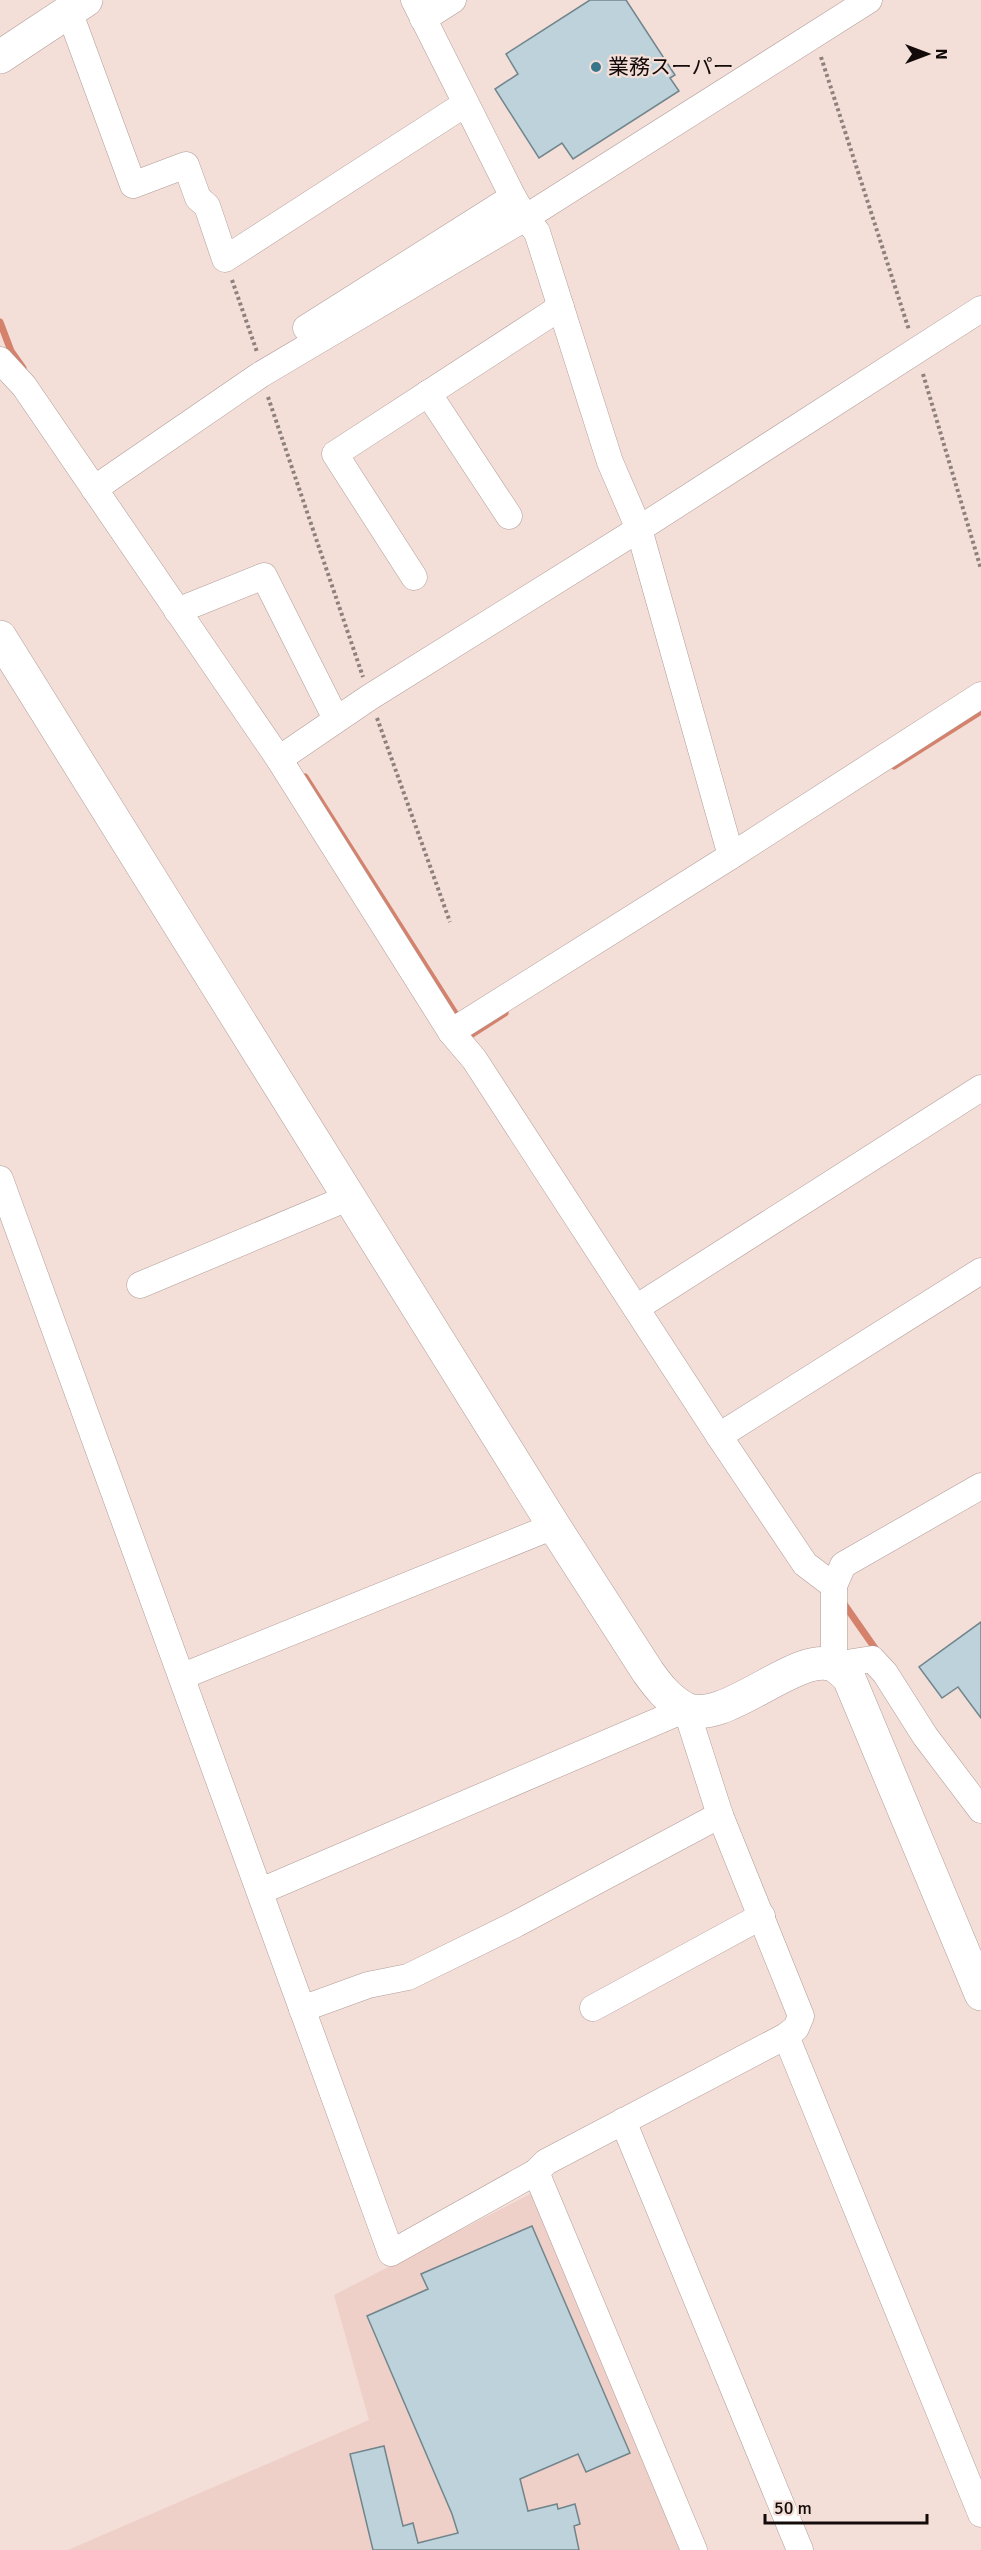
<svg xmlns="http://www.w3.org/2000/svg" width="981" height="2550" font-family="Signika,'Noto Sans JP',sans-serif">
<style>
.built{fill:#eed0c8}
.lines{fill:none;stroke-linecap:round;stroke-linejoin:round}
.stream{stroke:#d5826d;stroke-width:7}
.building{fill:#bdd2da;stroke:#71858c;stroke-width:1.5}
.street-casing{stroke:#b19d98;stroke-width:27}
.secondary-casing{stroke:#b19d98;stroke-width:34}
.path{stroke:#8e807c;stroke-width:4;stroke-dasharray:3 3;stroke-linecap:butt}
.street{stroke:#fff;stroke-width:26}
.secondary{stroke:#fff;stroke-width:33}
.poi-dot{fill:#37768b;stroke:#f3ded8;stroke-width:2}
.labels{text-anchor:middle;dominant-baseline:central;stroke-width:4.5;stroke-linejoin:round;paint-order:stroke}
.poi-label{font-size:21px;fill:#120b0a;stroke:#f3ded8;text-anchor:start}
</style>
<rect width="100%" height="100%" fill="#f3ded8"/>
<!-- built -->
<path class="built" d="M538 2190 692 2550H68L369 2420 334 2295Z"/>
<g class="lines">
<!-- stream -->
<g class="stream">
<path d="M0 322 11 351 23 368"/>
<path d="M894 766 981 711"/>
<path d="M305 777 460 1021"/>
<path d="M469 1036 505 1013"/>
<path d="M842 1601 879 1654"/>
</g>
</g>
<!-- building -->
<g class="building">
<path d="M590 0H626L675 75 670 78 679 91 573 159 562 143 539 158 495 89 518 74 506 54Z"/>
<path d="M981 1622V1718L958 1687 942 1698 919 1667Z"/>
<path d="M532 2226 630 2453 586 2472 578 2454 520 2479 528 2511 557 2504 558 2509 575 2504 580 2524 574 2526 579 2550H373L350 2454 384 2446 403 2526 413 2523 418 2543 458 2533 452 2514 367 2316 428 2289 421 2274Z"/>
</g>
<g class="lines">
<!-- street casing -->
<g class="street-casing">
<g id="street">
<path d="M414 0 513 197 525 218 537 232 610 462 639 529 731 856"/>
<path d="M69 11 133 185 186 165 198 198 207 206 225 259 465 104"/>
<path d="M423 19 453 0"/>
<path d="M306 328 513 197"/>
<path d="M0 360 24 386 279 759 451 1032 474 1059 719 1436 805 1564 834 1586"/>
<path d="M428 393 509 516"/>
<path d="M94 489 260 375 525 218 869 0"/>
<path d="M414 577 335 454 561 307"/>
<path d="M177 611 264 576 336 719"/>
<path d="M279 759 370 697 639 529 981 309"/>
<path d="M451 1032 731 856 981 695"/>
<path d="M0 1179 391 2253 536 2172 546 2162 786 2036 796 2028 801 2016 720 1815 686 1709 261 1891"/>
<path d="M140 1285 350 1197"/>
<path d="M636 1308 981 1088"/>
<path d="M719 1436 981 1271"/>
<path d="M981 1486 843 1565 834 1586V1665L872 1659 885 1673 925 1736 981 1810"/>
<path d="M183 1676 554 1526"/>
<path d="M593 2008 762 1916"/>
<path d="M302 2009 368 1985 408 1977 516 1924 720 1815"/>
<path d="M786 2036 981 2514"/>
<path d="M623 2121 800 2550"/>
<path d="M536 2172 694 2550"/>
</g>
</g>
<!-- secondary casing -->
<g class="secondary-casing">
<g id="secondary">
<path d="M0 57 86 0"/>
<path d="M0 637 554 1526 648 1672C658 1686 668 1699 684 1708 724 1729 798 1648 835 1666 840 1669 845 1674 849 1678L981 1994"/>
</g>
</g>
<!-- path -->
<g class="path">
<path d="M821 57 909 330"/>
<path d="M232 280 257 352"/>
<path d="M923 374 981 569"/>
<path d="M268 397 363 677"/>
<path d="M377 718 450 922"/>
</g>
<!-- street -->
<use href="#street" class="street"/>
<!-- secondary -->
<use href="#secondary" class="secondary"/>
</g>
<!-- markers -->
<circle class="poi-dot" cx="596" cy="67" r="6"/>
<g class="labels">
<!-- poi labels -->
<g class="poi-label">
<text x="608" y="67">業務スーパー</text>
</g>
</g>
<!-- north arrow -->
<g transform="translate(927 54) rotate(90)" stroke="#f3ded8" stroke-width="4.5" paint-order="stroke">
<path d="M0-4.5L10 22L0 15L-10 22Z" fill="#120b0a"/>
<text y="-9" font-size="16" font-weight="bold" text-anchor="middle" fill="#120b0a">N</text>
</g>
<!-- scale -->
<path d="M765 2514v9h162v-9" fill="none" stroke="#120b0a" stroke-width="3"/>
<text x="774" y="2514" font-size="18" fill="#120b0a" stroke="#f3ded8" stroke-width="4.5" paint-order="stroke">50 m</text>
</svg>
